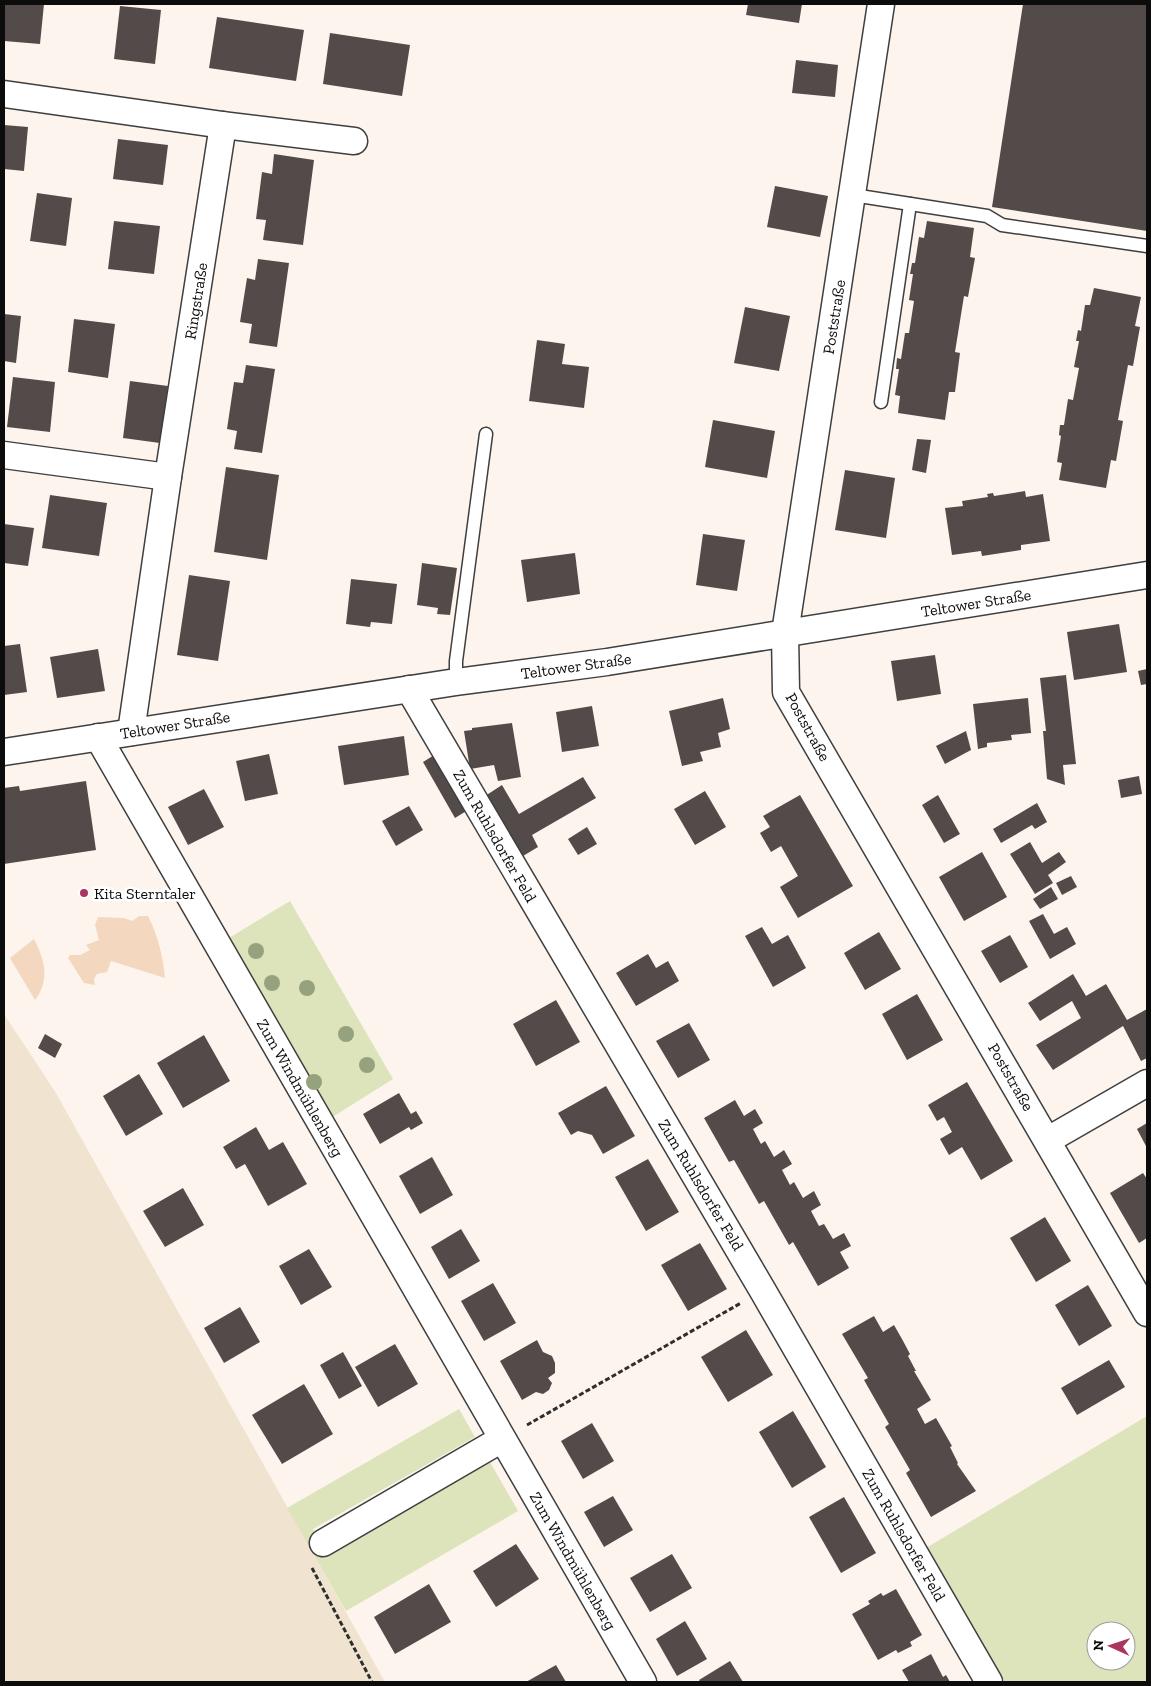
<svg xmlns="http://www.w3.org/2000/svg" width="1151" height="1686" font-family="'Zilla Slab',serif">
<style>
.farmland{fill:#f0e3d0}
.green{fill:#dde3bb;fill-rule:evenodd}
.sand{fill:#f3d7bf}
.building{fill:#534b4a}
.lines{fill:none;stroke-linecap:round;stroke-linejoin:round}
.service-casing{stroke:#3f3f3f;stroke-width:15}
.minor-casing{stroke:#3f3f3f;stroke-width:29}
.path{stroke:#2e2e2e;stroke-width:3;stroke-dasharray:5 2.5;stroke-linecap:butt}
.service{stroke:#fff;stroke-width:12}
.minor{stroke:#fff;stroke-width:26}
.tree{fill:#96a17e}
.poi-dot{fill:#ab3560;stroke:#fff;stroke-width:2}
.labels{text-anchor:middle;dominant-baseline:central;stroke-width:5;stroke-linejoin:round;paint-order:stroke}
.street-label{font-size:16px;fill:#0c0c0c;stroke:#fff}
.poi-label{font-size:16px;fill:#0c0c0c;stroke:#fff;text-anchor:start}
</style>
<rect width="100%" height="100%" fill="#fdf5ed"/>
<!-- farmland -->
<path class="farmland" d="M4 1014 56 1093 385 1682H4Z"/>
<!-- green -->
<g class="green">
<path d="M290 901 393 1079 331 1118 229 938Z"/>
<path d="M459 1409 475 1437 313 1529 326 1555 490 1462 518 1511 346 1611 287 1508Z"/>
<path d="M1147 1416V1682H1005L926 1548ZM1096 1631H1126V1661H1096Z"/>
</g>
<!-- sand -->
<g class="sand">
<path d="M139 916H148C158 936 163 956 165 978L111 961 107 972 97 974 94 979 95 985 84 983 68 958 70 955H80L90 950 86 945 99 940 95 925 98 917 124 918 132 921Z"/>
<path d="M34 939C45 960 50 980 35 1000L10 958Z"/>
</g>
<!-- building -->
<g class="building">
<path d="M4 4H44L40 44 4 41Z"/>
<path d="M748 4H802L799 23 746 15Z"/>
<path d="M1023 4H1147V231L992 207Z"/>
<path d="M120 6 161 10 155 64 114 59Z"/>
<path d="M217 17 304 30 296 81 209 68Z"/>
<path d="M330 33 410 45 402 96 323 84Z"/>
<path d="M796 60 838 65 835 97 792 93Z"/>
<path d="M4 125 28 127 24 171 4 169Z"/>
<path d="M118 139 168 145 163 185 113 179Z"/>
<path d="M274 154 314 160 303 245 263 240 266 220 256 219 262 172 272 174Z"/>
<path d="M775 186 828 196 820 237 767 227Z"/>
<path d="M37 193 72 198 66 246 30 241Z"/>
<path d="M114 221 160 226 154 274 108 269Z"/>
<path d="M927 221 974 228 970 257 975 258 968 297 964 296 955 352 960 353 955 392H949L945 420 898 413 900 396 895 395 899 369H896L897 358 901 359 905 333H909L914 301 909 300 913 274H910L912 263H915L919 237 924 238Z"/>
<path d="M258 259 289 263 277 347 249 343 252 324 240 322 247 278 255 280Z"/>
<path d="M1094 288 1141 297 1135 326 1140 327 1133 366 1128 365 1118 420 1123 421 1116 461 1111 460 1106 488 1059 480 1062 463 1057 462 1061 436 1059 435 1060 425H1064L1068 399 1073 400 1079 368 1074 367 1079 341H1076L1078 330 1081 331 1085 305H1090Z"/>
<path d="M745 307 790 316 779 371 734 363Z"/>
<path d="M4 314 21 316 16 363 4 361Z"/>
<path d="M74 319 115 324 108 378 68 372Z"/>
<path d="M537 340 565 344 562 364 589 367 584 408 529 401Z"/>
<path d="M246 365 275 369 262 453 234 449 237 431 227 429 234 382 243 383Z"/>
<path d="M13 377 55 382 50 432 7 427Z"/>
<path d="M130 381 168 386 160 443 123 438Z"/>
<path d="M713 420 775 431 767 478 705 467Z"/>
<path d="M917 439 931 440 926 473 912 470Z"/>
<path d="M226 467 279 475 267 560 214 552Z"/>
<path d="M845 470 895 478 886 538 835 530Z"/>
<path d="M1025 491 1026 497 1043 494 1050 541 1021 545V550L982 556 981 551 952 555 945 508 963 506 962 501 988 497 987 494 993 493 994 496Z"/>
<path d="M50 495 107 503 99 556 42 548Z"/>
<path d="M4 524 34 528 28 566 4 563Z"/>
<path d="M703 534 745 540 737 591 696 585Z"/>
<path d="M575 553 580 594 527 602 521 560Z"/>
<path d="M422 563 457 568 450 615 437 614 438 608 417 605Z"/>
<path d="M189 575 230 581 218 661 177 655Z"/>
<path d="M351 579 397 584 392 624 371 622 370 627 346 624Z"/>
<path d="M1119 624 1127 672 1074 680 1067 632Z"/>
<path d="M20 644 27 692 4 695V646Z"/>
<path d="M98 649 105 691 57 698 50 657Z"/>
<path d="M935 655 941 694 897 701 891 661Z"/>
<path d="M1147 669V684L1141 685 1138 671Z"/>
<path d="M1066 675 1076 764 1063 765 1065 785 1047 779 1043 731H1046L1040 678Z"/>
<path d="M723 698 730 729 718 733 721 747 700 752 703 761 682 766 669 711Z"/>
<path d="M1028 698 1031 733 1011 735 1012 740 987 743V747L978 749 973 704Z"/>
<path d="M592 706 599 746 562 752 556 712Z"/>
<path d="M512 723 521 777 498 781 494 765 470 769 464 731 472 730V728Z"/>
<path d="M966 731 971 750 945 764 936 746Z"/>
<path d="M404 736 409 775 344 785 338 746Z"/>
<path d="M269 754 278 794 245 801 236 761Z"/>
<path d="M436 754 468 810 455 818 423 762Z"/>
<path d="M1139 776 1142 794 1121 798 1118 780Z"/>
<path d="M583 777 596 798 532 835 538 847 518 859 482 798 502 785 519 814Z"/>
<path d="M86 781 96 850 4 864V788L19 786 20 791Z"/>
<path d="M204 789 224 827 188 845 168 807Z"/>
<path d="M705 791 726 827 695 845 674 809Z"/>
<path d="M800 795 853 886 798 918 780 887 798 876 781 846 771 852 760 833 770 827 763 816Z"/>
<path d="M938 795 960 834 944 843 922 805Z"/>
<path d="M1037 803 1047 822 1035 829 1032 825 1001 843 993 829Z"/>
<path d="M409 806 423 830 396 846 382 821Z"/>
<path d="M587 827 597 844 578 855 568 839Z"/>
<path d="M1030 842 1042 863 1059 852 1066 862 1048 875 1053 883 1035 894 1010 854Z"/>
<path d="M982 852 1007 897 964 921 939 877Z"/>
<path d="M1071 876 1077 887 1062 895 1056 883Z"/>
<path d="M1051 887 1058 899 1040 909 1033 899Z"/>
<path d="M1043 914 1054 934 1067 927 1076 944 1050 959 1029 921Z"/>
<path d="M762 927 772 944 788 935 806 968 773 987 745 936Z"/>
<path d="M879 932 901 969 865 990 844 953Z"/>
<path d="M1010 935 1028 967 1000 983 981 951Z"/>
<path d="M648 954 656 968 668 961 679 981 636 1006 616 973Z"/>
<path d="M1073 974 1086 996 1106 984 1127 1020 1147 1009V1058L1141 1061 1123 1026 1053 1070 1036 1045 1081 1018 1072 1001 1040 1021 1028 1003Z"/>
<path d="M917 994 943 1040 907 1060 882 1014Z"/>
<path d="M556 1000 580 1042 536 1066 513 1024Z"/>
<path d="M689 1023 710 1060 678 1078 656 1041Z"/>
<path d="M45 1034 62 1044 55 1058 38 1048Z"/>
<path d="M204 1035 230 1081 183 1108 157 1063Z"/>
<path d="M139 1074 163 1114 126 1136 103 1096Z"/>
<path d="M967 1082 1013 1161 981 1180 962 1147 949 1155 940 1139 952 1132 944 1117 937 1121 928 1105Z"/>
<path d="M606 1086 635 1136 603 1154 592 1135 578 1131 571 1135 558 1113Z"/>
<path d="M399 1093 411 1114 416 1111 423 1123 411 1130 409 1127 380 1144 363 1114Z"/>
<path d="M735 1100 744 1116 755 1109 763 1123 753 1129 761 1144 765 1141 774 1157 784 1150 792 1164 782 1170 790 1185 794 1182 803 1198 814 1191 821 1205 811 1211 819 1226 824 1224 833 1239 844 1233 851 1246 840 1252 849 1268 818 1286 793 1242 789 1245 764 1201 759 1204 734 1160 729 1162 704 1118Z"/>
<path d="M1147 1123V1148L1137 1129Z"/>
<path d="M256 1127 269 1150 283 1142 307 1184 268 1206 245 1164 236 1169 223 1147Z"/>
<path d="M432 1157 453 1195 420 1214 399 1176Z"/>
<path d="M648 1159 679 1212 646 1231 615 1177Z"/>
<path d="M1143 1173 1147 1179V1238L1139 1243 1110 1193Z"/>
<path d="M183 1188 204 1225 165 1247 143 1211Z"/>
<path d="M1045 1217 1071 1261 1036 1282 1010 1238Z"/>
<path d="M461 1229 480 1261 449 1279 431 1247Z"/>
<path d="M700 1243 727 1289 688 1311 661 1265Z"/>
<path d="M309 1249 332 1287 301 1305 279 1266Z"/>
<path d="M493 1283 516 1323 484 1341 461 1301Z"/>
<path d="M1088 1285 1112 1326 1079 1346 1055 1305Z"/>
<path d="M240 1307 260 1342 224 1363 204 1328Z"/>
<path d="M874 1316 883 1332 894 1325 902 1339 910 1354 908 1356 916 1371H914L931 1400 917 1409 925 1424 936 1418 952 1446 950 1447 958 1463 957 1464 976 1491 931 1517 906 1473 910 1470 885 1427 889 1424 864 1380 868 1378 842 1334Z"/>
<path d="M746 1330 773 1375 728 1402 701 1357Z"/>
<path d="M537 1340 543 1352 552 1356 555 1363V1373L548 1378 552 1383 549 1390 543 1394 536 1392 522 1400 500 1361Z"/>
<path d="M395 1344 418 1384 378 1407 355 1367Z"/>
<path d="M343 1352 362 1386 339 1399 320 1365Z"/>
<path d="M1109 1360 1125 1387 1077 1415 1061 1388Z"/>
<path d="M304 1384 333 1434 282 1464 252 1415Z"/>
<path d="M793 1411 826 1467 792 1488 759 1432Z"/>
<path d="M592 1423 614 1461 583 1479 561 1441Z"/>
<path d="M613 1496 633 1530 604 1547 584 1512Z"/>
<path d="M844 1497 876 1553 841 1573 809 1517Z"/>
<path d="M516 1544 539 1579 496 1607 473 1571Z"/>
<path d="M672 1554 692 1588 650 1612 630 1578Z"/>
<path d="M429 1584 451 1622 395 1654 374 1617Z"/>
<path d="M896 1589 922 1635 910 1642 912 1646 898 1653 896 1650 878 1660 852 1614 870 1604 868 1601 881 1593 883 1596Z"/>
<path d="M685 1621 707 1659 677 1676 656 1639Z"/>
<path d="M931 1654 943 1677 946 1675 950 1682H909L902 1670Z"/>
<path d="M730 1661 743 1682H700L699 1680Z"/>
<path d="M556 1665 566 1682H526Z"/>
</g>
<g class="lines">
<!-- service casing -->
<g class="service-casing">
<g id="service">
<path d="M853 195 987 216 1002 225 1147 246"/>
<path d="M881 402 910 204"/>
<path d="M456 682V661L486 434"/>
</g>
</g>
<!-- minor casing -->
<g class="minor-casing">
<g id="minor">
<path d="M881 4 785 633 786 692 1147 1313"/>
<path d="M4 94 223 125 354 141"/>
<path d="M4 455 168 477"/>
<path d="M409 689 763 1291 989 1682"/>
<path d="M131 732 168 477 223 125"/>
<path d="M98 737 643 1682"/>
<path d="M4 752 456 682 607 662 1147 575"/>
<path d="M1048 1140 1147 1083"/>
<path d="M323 1543 502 1439"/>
</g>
</g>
<!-- path -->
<g class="path">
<path d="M527 1425 741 1303"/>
<path d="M312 1568 372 1682"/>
</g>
<!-- service -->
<use href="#service" class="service"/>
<!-- minor -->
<use href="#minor" class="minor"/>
</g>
<!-- trees -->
<g class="tree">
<circle cx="256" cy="951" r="8"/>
<circle cx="272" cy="983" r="8"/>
<circle cx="307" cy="988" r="8"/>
<circle cx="346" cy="1034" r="8"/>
<circle cx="367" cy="1065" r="8"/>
<circle cx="314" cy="1082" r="8"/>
</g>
<!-- markers -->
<circle class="poi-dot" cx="84" cy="893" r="5"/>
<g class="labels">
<!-- street labels -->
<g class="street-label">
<text transform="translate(196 301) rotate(-81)">Ringstraße</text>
<text transform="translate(834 317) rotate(-81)">Poststraße</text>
<text transform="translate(976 603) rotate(-9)">Teltower Straße</text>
<text transform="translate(576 666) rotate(-8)">Teltower Straße</text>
<text transform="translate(175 725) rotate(-9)">Teltower Straße</text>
<text transform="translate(808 727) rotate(61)">Poststraße</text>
<text transform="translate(495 836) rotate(60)">Zum Ruhlsdorfer Feld</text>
<text transform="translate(1011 1077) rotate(60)">Poststraße</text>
<text transform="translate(300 1088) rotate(60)">Zum Windmühlenberg</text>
<text transform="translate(701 1185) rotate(59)">Zum Ruhlsdorfer Feld</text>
<text transform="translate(904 1535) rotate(60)">Zum Ruhlsdorfer Feld</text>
<text transform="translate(573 1561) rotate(60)">Zum Windmühlenberg</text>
</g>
<!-- poi labels -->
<g class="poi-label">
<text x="94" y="893">Kita Sterntaler</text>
</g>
</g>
<!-- border -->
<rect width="1151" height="1686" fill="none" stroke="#0c0c0c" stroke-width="10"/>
<!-- north arrow -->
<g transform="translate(1111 1646) rotate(273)"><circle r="24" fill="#ffffff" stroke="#9e9e9e"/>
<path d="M0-4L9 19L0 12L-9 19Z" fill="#ab3560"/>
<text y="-8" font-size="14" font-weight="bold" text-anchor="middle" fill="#0c0c0c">N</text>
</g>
</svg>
